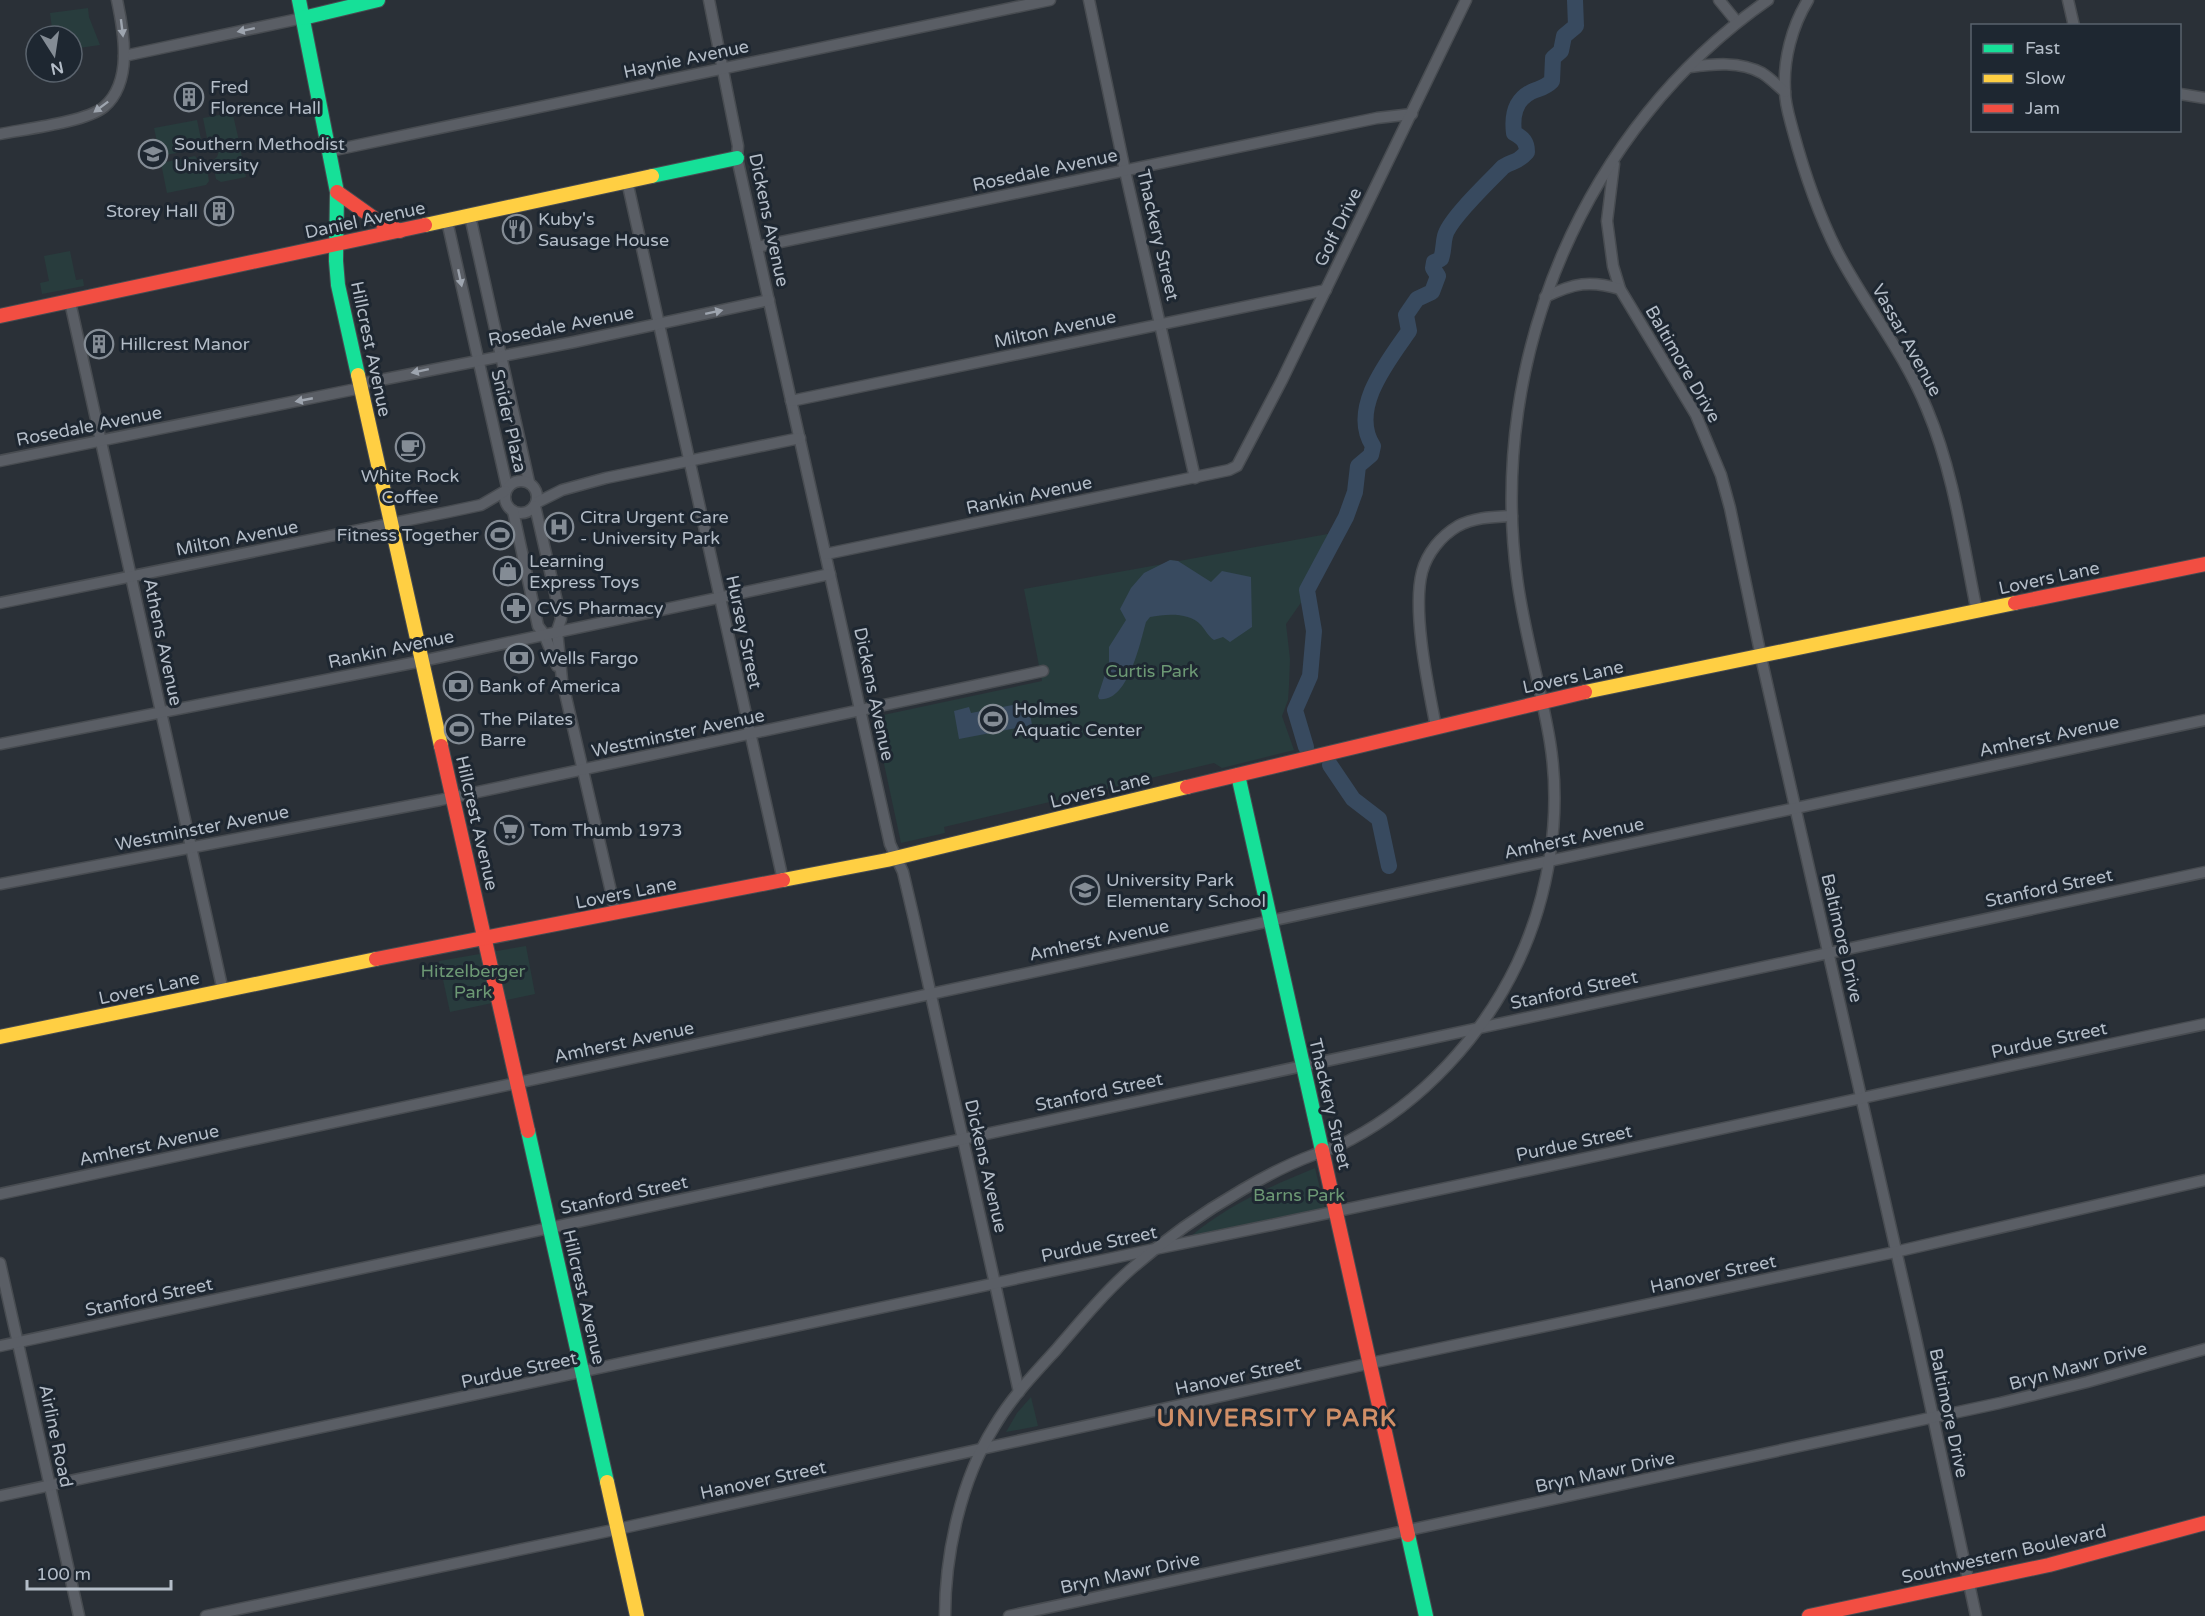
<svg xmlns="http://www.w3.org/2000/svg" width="2205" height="1616" font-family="'Varela Round',sans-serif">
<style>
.green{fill:#283c3d}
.water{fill:#384a5f}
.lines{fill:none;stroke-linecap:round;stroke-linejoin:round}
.river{stroke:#384a5f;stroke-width:16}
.street-casing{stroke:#484c51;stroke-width:13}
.fast-casing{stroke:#484c51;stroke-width:16}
.slow-casing{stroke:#484c51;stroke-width:16}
.jam-casing{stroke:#484c51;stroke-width:16}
.street{stroke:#5a5e65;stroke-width:10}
.fast{stroke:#16e098;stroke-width:14}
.slow{stroke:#ffcf43;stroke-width:14}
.jam{stroke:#f24e42;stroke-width:14}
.oneway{fill:#9ea5af}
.labels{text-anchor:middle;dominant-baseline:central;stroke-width:6;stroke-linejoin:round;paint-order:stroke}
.street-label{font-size:18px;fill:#b4bdc8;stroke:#1e2731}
.poi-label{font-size:18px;fill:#b4bdc8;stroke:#1e2731;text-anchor:start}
.park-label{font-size:18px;fill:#6c9874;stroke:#1e2731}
.district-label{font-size:24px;font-weight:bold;letter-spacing:1.5px;fill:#d08f67;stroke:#1e2731}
</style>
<rect width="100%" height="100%" fill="#2a3037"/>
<!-- green -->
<g class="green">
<path d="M88 8 89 17 100 45 72 49V36H53L50 13Z"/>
<path d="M225 114 233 115 239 141 218 145 214 141 207 138 203 118Z"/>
<path d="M197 120 201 139 196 143 193 150 160 156 154 128Z"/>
<path d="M240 147 246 177 221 182 216 179 212 161 217 157 219 151Z"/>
<path d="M195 156 198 160 206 163 209 181 206 185 167 193 161 163Z"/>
<path d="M70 251 76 280 83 279 84 286 42 294 40 283 49 281 44 256Z"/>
<path d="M1344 531 1316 586 1300 604 1286 624 1290 659 1289 685 1288 700 1282 716 1294 750 1222 768 1214 763 944 827 945 833 901 843 874 717 1042 681 1024 589 1163 564 1170 560 1179 561Z"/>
<path d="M526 946 535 994 450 1012 439 961Z"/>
<path d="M1315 1168 1325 1209 1190 1237C1226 1206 1271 1186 1315 1168Z"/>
<path d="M1031 1397 1038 1426 1006 1432 1017 1413Z"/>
</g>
<!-- water -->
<g class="water">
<path d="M1170 560 1178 561 1211 582 1222 571 1251 577 1252 627 1230 642 1223 637 1214 640C1208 636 1206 631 1201 625 1189 612 1166 614 1150 617L1146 622C1140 643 1128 703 1099 699L1098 696 1109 662V647L1126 620 1120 609 1131 588 1144 573Z"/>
<path d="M1028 702 1032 725 959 739 954 711 969 707 971 713Z"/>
</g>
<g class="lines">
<!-- river -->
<g class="river">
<path d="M1306 747 1295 710 1310 676 1314 631 1307 590 1346 517 1355 492 1358 466 1371 455 1373 446C1349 409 1388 361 1409 331L1406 315 1417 299 1432 292 1438 276 1433 268 1434 262 1441 259C1444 250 1443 244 1445 236 1449 219 1489 182 1503 167 1514 160 1516 164 1527 152 1527 142 1523 138 1514 133 1512 117 1514 101 1531 92 1540 88 1545 88 1552 81L1553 58 1561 51 1564 36 1576 26 1575 0"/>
<path d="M1330 765 1353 799 1379 819 1389 866"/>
</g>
<!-- street casing -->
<g class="street-casing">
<g id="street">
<path d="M709 0 738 146 737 158 890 844 903 872 914 919 1019 1392"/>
<path d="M1089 0 1125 171 1195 478"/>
<path d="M1719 0 1737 22"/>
<path d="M1808 0C1792 26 1783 60 1785 91 1785 105 1790 119 1793 131 1804 172 1818 213 1837 251 1865 305 1904 352 1927 409 1954 473 1963 544 1977 612"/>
<path d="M2068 0 2074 26"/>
<path d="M124 56 303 18"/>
<path d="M1690 67C1713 64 1740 61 1762 73 1770 78 1778 86 1785 92"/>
<path d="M2180 94 2205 98"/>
<path d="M0 134C25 129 86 122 104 107 133 82 124 33 117 0"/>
<path d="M330 151 1050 0"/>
<path d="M1614 164 1607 221 1613 266 1620 289 1696 415 1721 475 1730 508 1763 666 1915 1334 1976 1616"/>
<path d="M627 181 783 880"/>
<path d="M470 216 529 482"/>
<path d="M447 221 507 487"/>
<path d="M757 247 1377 118 1412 114"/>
<path d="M1545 297C1574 283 1590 280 1620 289"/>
<path d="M70 302 223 991"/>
<path d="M360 384 574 342 769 300"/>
<path d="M791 401 1326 290"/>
<path d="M0 461 361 388"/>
<circle cx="521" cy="497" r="16"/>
<path d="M536 503 562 490 606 478 800 438"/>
<path d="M535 506 561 619 557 631 562 680 616 913"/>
<path d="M513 511 538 626 544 634 557 666"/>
<path d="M826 554 1229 470 1237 466 1282 380 1466 0"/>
<path d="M0 603 448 512 481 505 505 491"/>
<path d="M1436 727C1428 686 1412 611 1422 572 1427 553 1441 536 1458 526 1475 517 1494 517 1512 516"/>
<path d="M0 744 422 661 830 574"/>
<path d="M0 884 440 800 1043 671"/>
<path d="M0 1194 2205 720"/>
<path d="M0 1263 79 1616"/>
<path d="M0 1346 2205 872"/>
<path d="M0 1496 1155 1249C1506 1178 1855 1098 2205 1024"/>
<path d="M206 1616 618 1529 1371 1363 1895 1252 2205 1180"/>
<path d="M945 1616C945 1554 961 1480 994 1427 1011 1398 1034 1374 1056 1350 1079 1323 1103 1294 1130 1270 1164 1240 1202 1213 1242 1190 1264 1177 1289 1164 1313 1155 1325 1150 1338 1147 1350 1140 1422 1102 1482 1037 1517 964 1549 897 1562 816 1550 742 1541 687 1524 633 1517 578 1487 357 1585 127 1768 0"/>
<path d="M1009 1616 2000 1403 2087 1382 2205 1349"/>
</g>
</g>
<!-- fast casing -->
<g class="fast-casing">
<g id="fast">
<path d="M299 0 337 192 336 261 338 285 358 375"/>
<path d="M303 18 378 0"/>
<path d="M652 176 737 158"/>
<path d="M1238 775 1322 1150"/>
<path d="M528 1131 607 1482"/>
<path d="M1408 1535 1426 1616"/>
</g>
</g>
<!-- slow casing -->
<g class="slow-casing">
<g id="slow">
<path d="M425 225 652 176"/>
<path d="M358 375 441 746"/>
<path d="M1585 692 2015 603"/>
<path d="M783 880 887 860 1187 787"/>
<path d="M0 1037 376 959"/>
<path d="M607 1482 637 1616"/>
</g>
</g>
<!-- jam casing -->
<g class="jam-casing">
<g id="jam">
<path d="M337 192 375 219 400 231"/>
<path d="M0 316 425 225"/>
<path d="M2015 603 2205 564"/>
<path d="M441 746 528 1131"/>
<path d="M1187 787 1585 692"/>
<path d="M376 959 783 880"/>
<path d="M1322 1150 1408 1535"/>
<path d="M1809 1616 2049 1565 2205 1523"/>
</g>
</g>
<!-- street -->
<use href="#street" class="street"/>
<!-- fast -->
<use href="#fast" class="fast"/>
<!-- slow -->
<use href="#slow" class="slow"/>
<!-- jam -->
<use href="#jam" class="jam"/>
</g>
<!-- one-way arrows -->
<defs><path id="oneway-solid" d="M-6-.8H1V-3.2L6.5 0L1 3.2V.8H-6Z" transform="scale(1.5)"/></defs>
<g class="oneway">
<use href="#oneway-solid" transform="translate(122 28) rotate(83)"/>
<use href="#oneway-solid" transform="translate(246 30) rotate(168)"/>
<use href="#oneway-solid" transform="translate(101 107) rotate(143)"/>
<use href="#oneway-solid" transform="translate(460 278) rotate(78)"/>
<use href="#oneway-solid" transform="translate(714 312) rotate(-12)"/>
<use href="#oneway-solid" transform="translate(420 371) rotate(168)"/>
<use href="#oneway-solid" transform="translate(304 400) rotate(169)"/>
</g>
<!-- icons -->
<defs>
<g id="building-ring" transform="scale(1.5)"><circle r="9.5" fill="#1e2731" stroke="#848c95" stroke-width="1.5"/><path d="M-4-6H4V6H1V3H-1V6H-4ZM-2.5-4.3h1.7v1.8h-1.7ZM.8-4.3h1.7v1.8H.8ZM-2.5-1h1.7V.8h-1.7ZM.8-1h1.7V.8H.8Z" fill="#848c95"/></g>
<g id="university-ring" transform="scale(1.5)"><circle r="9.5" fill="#1e2731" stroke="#848c95" stroke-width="1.5"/><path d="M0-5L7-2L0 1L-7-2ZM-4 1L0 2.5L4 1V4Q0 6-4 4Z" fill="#848c95"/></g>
<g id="restaurant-ring" transform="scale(1.5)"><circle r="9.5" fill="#1e2731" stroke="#848c95" stroke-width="1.5"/><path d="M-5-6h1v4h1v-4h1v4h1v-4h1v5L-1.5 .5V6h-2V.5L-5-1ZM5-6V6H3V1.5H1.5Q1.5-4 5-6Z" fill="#848c95"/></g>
<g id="cafe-ring" transform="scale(1.5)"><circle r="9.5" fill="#1e2731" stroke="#848c95" stroke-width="1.5"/><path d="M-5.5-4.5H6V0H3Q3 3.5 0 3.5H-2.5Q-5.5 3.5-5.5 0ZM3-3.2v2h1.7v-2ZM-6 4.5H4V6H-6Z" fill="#848c95"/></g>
<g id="hospital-ring" transform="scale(1.5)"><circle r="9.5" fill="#1e2731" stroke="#848c95" stroke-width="1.5"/><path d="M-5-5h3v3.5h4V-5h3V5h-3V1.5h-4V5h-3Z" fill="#848c95"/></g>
<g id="stadium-ring" transform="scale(1.5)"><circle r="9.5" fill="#1e2731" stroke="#848c95" stroke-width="1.5"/><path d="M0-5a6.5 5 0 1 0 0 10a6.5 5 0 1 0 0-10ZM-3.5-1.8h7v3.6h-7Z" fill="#848c95"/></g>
<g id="shop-ring" transform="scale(1.5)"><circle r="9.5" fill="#1e2731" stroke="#848c95" stroke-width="1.5"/><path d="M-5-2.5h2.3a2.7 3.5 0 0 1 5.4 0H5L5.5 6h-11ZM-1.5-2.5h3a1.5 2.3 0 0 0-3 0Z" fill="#848c95"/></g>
<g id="pharmacy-ring" transform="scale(1.5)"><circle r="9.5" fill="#1e2731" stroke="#848c95" stroke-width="1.5"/><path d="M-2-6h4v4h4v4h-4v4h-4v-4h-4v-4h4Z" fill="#848c95"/></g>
<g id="bank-ring" transform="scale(1.5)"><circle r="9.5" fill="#1e2731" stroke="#848c95" stroke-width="1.5"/><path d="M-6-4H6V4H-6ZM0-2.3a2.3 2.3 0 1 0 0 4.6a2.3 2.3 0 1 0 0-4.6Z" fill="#848c95"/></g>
<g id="supermarket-ring" transform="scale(1.5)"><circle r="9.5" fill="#1e2731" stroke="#848c95" stroke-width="1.5"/><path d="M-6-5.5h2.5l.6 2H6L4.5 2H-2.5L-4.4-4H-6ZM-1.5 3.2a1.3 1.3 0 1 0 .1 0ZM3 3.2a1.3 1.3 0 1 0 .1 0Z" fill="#848c95"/></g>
<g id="school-ring" transform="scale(1.5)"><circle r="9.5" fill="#1e2731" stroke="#848c95" stroke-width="1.5"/><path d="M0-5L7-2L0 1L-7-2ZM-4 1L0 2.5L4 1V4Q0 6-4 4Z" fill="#848c95"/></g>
</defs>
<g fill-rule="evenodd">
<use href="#building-ring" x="189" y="97"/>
<use href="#university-ring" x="153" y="154"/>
<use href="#building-ring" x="219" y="211"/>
<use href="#restaurant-ring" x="517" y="229"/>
<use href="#building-ring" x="99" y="344"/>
<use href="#cafe-ring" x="410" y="447"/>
<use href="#hospital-ring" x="559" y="527"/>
<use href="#stadium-ring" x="500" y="535"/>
<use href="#shop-ring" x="508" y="571"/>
<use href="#pharmacy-ring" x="516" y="608"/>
<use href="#bank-ring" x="519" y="658"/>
<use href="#bank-ring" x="458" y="686"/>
<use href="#stadium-ring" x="993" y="719"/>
<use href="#stadium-ring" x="459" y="729"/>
<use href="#supermarket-ring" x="509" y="830"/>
<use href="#school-ring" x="1085" y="890"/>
</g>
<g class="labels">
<!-- street labels -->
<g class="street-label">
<text transform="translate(686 59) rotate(-12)">Haynie Avenue</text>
<text transform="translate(1045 170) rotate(-12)">Rosedale Avenue</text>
<text transform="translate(365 220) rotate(-12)">Daniel Avenue</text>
<text transform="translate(769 220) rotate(78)">Dickens Avenue</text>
<text transform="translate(1338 227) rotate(-64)">Golf Drive</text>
<text transform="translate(1158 235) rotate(77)">Thackery Street</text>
<text transform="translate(561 326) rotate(-11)">Rosedale Avenue</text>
<text transform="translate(1055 329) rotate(-12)">Milton Avenue</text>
<text transform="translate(1907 340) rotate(61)">Vassar Avenue</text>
<text transform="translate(371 349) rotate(78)">Hillcrest Avenue</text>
<text transform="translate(1683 364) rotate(60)">Baltimore Drive</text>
<text transform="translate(509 421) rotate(77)">Snider Plaza</text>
<text transform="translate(89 426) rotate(-11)">Rosedale Avenue</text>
<text transform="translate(1029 495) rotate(-12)">Rankin Avenue</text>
<text transform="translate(237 538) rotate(-11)">Milton Avenue</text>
<text transform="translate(2049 578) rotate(-12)">Lovers Lane</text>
<text transform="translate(744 632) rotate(78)">Hursey Street</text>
<text transform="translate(163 642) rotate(78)">Athens Avenue</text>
<text transform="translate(391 649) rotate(-12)">Rankin Avenue</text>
<text transform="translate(1573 677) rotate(-12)">Lovers Lane</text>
<text transform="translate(874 694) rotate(78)">Dickens Avenue</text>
<text transform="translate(678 733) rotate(-12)">Westminster Avenue</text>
<text transform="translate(2049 736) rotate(-12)">Amherst Avenue</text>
<text transform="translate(1100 790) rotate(-14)">Lovers Lane</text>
<text transform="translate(477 823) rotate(77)">Hillcrest Avenue</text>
<text transform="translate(202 828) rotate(-11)">Westminster Avenue</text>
<text transform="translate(1574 838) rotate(-12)">Amherst Avenue</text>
<text transform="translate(2049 888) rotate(-12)">Stanford Street</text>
<text transform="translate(626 893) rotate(-11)">Lovers Lane</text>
<text transform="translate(1842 938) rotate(77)">Baltimore Drive</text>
<text transform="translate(1099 940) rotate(-12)">Amherst Avenue</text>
<text transform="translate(149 988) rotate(-12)">Lovers Lane</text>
<text transform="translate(1574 990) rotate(-12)">Stanford Street</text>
<text transform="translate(2049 1040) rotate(-12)">Purdue Street</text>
<text transform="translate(624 1042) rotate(-12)">Amherst Avenue</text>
<text transform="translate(1099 1092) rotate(-12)">Stanford Street</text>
<text transform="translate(1330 1104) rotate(77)">Thackery Street</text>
<text transform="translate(1574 1143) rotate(-12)">Purdue Street</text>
<text transform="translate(149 1145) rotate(-12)">Amherst Avenue</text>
<text transform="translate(986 1166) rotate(77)">Dickens Avenue</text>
<text transform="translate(624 1195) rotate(-12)">Stanford Street</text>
<text transform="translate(1099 1244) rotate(-12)">Purdue Street</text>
<text transform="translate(1713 1274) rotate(-12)">Hanover Street</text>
<text transform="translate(149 1297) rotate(-12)">Stanford Street</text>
<text transform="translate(584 1297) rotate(77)">Hillcrest Avenue</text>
<text transform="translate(2078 1366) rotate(-15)">Bryn Mawr Drive</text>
<text transform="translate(519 1370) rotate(-12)">Purdue Street</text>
<text transform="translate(1238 1376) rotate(-12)">Hanover Street</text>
<text transform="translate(1949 1413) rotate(78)">Baltimore Drive</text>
<text transform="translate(56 1436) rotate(78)">Airline Road</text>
<text transform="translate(1605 1472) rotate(-12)">Bryn Mawr Drive</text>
<text transform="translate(763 1480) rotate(-12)">Hanover Street</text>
<text transform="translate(2004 1554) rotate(-13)">Southwestern Boulevard</text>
<text transform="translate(1130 1573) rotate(-12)">Bryn Mawr Drive</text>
</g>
<!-- poi labels -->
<g class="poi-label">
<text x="210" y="87">Fred<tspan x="210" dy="21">Florence Hall</tspan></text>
<text x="174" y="144">Southern Methodist<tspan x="174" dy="21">University</tspan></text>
<text x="198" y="211" text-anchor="end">Storey Hall</text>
<text x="538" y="219">Kuby's<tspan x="538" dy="21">Sausage House</tspan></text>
<text x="120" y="344">Hillcrest Manor</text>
<text x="410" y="476" text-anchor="middle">White Rock<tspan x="410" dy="21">Coffee</tspan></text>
<text x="580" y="517">Citra Urgent Care<tspan x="580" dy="21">- University Park</tspan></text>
<text x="479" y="535" text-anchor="end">Fitness Together</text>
<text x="529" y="561">Learning<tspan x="529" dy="21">Express Toys</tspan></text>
<text x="537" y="608">CVS Pharmacy</text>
<text x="540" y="658">Wells Fargo</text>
<text x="479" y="686">Bank of America</text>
<text x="1014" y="709">Holmes<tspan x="1014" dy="21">Aquatic Center</tspan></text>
<text x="480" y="719">The Pilates<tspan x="480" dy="21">Barre</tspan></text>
<text x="530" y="830">Tom Thumb 1973</text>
<text x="1106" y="880">University Park<tspan x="1106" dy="21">Elementary School</tspan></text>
</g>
<!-- park labels -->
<g class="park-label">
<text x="1152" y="671">Curtis Park</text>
<text x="473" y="971">Hitzelberger<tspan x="473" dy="21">Park</tspan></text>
<text x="1299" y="1195">Barns Park</text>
</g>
<!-- district labels -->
<g class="district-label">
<text x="1277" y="1418">UNIVERSITY PARK</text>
</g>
</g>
<!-- legend -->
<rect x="1971" y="24" width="210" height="108" fill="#1e2731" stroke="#5a636d" stroke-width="1.5"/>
<rect x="1983" y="44" width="30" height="9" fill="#16e098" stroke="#5a636d" stroke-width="1.5"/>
<text x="2025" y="54" font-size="18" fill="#b4bdc8">Fast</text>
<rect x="1983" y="74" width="30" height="9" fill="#ffcf43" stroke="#5a636d" stroke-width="1.5"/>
<text x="2025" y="84" font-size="18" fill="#b4bdc8">Slow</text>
<rect x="1983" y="104" width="30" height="9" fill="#f24e42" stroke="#5a636d" stroke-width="1.5"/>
<text x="2025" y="114" font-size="18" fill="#b4bdc8">Jam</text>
<!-- north arrow -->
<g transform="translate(54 54) rotate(168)"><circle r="28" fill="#1e2731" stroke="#5a636d" stroke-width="1.5"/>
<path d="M0-4.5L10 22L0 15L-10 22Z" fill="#848c95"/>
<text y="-9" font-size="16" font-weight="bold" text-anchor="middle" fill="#b4bdc8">N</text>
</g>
<!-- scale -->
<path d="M27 1580v9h144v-9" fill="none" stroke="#b4bdc8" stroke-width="3"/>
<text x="36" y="1580" font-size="18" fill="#b4bdc8" stroke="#1e2731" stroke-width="4.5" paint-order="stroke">100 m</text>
</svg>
